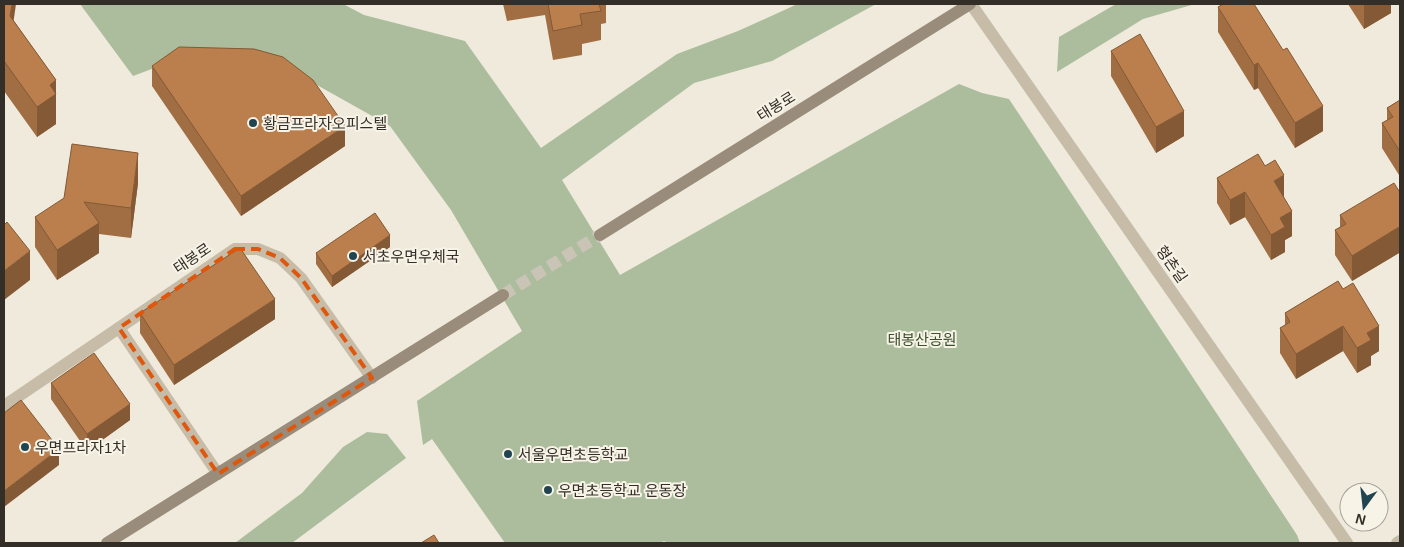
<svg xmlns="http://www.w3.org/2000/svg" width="1404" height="547" font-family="Helvetica,'Noto Sans KR',sans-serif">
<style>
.green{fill:#abbd9c}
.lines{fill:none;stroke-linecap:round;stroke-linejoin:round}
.secondary-tunnel{stroke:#cac4b7;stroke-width:12;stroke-dasharray:12 6;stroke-linecap:butt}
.street{stroke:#c6bca8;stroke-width:12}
.secondary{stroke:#9a8c7a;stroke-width:12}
.wall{fill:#a16d42}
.shaded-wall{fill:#835936}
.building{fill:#bb7f4d;stroke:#835936}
.marked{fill:none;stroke:#df570d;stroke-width:4;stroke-dasharray:10 6;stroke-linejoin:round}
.poi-dot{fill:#214451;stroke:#f7f3e7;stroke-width:2}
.labels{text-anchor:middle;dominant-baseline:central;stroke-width:4;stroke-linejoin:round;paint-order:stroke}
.street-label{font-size:15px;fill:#342e28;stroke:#f7f3e7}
.poi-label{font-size:15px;fill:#342e28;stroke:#f7f3e7;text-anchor:start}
.park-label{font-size:15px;fill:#3c502d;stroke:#f7f3e7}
</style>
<rect width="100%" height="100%" fill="#efeadb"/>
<!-- green -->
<g class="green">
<path d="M80 4H343L364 15 465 41 541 148 677 54 738 31 791 7 797 4H876L772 61 694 83 562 180 620 275 959 84 982 93 1009 99 1297 535 1300 543H668L664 541 660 543H505L432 439 423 445 417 401 522 331 451 210 390 126 292 71 205 49 133 76Z"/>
<path d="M1116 4H1195L1143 19 1057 72 1059 37Z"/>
<path d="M367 432 387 434 406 458 292 543H235L302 493 343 447Z"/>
</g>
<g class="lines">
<!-- secondary-tunnel -->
<path class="secondary-tunnel" d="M503 295 600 235"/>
<!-- street -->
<g class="street">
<path d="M971 4 1347 543"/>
<path d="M119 328 218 474"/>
<path d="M4 406 235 249H258L280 258 301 278 372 378"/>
<path d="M1397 543 1400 541"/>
</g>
<!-- secondary -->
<g class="secondary">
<path d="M600 235 970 4"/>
<path d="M107 543 503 295"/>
</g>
</g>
<!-- wall -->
<g class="wall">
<path d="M4 4 14 21 56 80V124L37 137 4 91Z"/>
<path d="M503 4H606V23L601 24V40L582 44V55L553 60 545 15 507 21Z"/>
<path d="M1348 4H1391V13L1364 29Z"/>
<path d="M1218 7 1323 131 1295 148 1258 88 1254 90 1218 32Z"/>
<path d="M1111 51 1184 136 1156 153 1111 76Z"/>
<path d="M152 66 345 146 241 216 152 86Z"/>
<path d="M1400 100 1399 175 1382 148V123L1387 120V108Z"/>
<path d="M1217 178 1284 198 1292 236 1285 240V252L1271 260 1245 217 1230 225 1217 203Z"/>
<path d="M138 183 131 238 99 234V253L57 280 35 247V217Z"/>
<path d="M1400 190V255L1399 253 1352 281 1335 255V230L1340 227V215Z"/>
<path d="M390 247 332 287 316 264V253Z"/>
<path d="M1338 281 1379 351 1371 356V365L1357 373 1343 351 1296 379 1280 353V328L1285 325V313Z"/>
<path d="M140 313 275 319 174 385 140 333Z"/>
<path d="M51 383 130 420 87 451 51 399Z"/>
</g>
<!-- shaded-wall -->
<g class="shaded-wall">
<path d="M12 4H16L10 46V16Z"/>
<path d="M1364 4H1391V13L1364 29Z"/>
<path d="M1258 63V88L1254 90V65Z"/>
<path d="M56 80V124L37 137V107L50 85Z"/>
<path d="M1323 106V131L1295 148V123Z"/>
<path d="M1184 111V136L1156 153V127Z"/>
<path d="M345 126V146L241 216V196Z"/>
<path d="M1400 149V174L1399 175V150Z"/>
<path d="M138 153V183L131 238V208Z"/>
<path d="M1284 175V200L1274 181Z"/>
<path d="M1245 192V217L1230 225V200Z"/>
<path d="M1292 211V236L1285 240V252L1271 260V235L1280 218Z"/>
<path d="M99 223V253L57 280V250Z"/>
<path d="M1399 227V253L1352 281V256Z"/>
<path d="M390 235V247L332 287V276Z"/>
<path d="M30 251V280L4 300V271Z"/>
<path d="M275 299V319L174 385V365Z"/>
<path d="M1343 326V351L1296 379V354Z"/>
<path d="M1379 326V351L1371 356V365L1357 373V348L1367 333Z"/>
<path d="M130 404V420L87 451V434Z"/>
<path d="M59 449V465L4 507V491Z"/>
</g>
<!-- building -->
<g class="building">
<path d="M4 4H12L10 16 56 80 50 85 56 94 37 107 4 61Z"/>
<path d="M548 4H599L601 11 580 14 582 25 553 31Z"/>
<path d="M1223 4H1254L1283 50 1287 48 1323 106 1295 123 1258 63 1254 65 1218 7Z"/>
<path d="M1140 34 1184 111 1156 127 1111 51Z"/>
<path d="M179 47 254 49 283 57 313 80 345 126 241 196 152 66Z"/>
<path d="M1400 100V149L1399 150 1382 123 1393 117 1387 108Z"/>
<path d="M72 144 138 153 131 208 84 202 99 223 57 250 35 217 64 198Z"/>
<path d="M1258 154 1265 166 1275 160 1284 175 1274 181 1292 211 1280 218 1285 227 1271 235 1245 192 1230 200 1217 178Z"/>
<path d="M1394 183 1399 191 1400 190V230L1399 227 1352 256 1335 230 1346 224 1340 215Z"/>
<path d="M375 213 390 235 332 276 316 253Z"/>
<path d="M7 222 30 251 4 271V225Z"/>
<path d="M240 248 275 299 174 365 140 313Z"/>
<path d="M1338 281 1343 289 1353 283 1379 326 1367 333 1371 340 1357 348 1343 326 1296 354 1280 328 1290 322 1285 313Z"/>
<path d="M94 353 130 404 87 434 51 383Z"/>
<path d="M21 400 59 449 4 491V413Z"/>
<path d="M434 535 439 543H421Z"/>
</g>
<!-- marked area -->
<path class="marked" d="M235 249H258L280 258 301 278 372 378 218 474 119 328Z"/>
<!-- markers -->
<g class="poi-dot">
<circle cx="253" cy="123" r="5"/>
<circle cx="353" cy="256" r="5"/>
<circle cx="25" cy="447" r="5"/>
<circle cx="508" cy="454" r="5"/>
<circle cx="548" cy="490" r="5"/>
</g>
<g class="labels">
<!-- street labels -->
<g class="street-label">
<text transform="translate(776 106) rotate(-32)">태봉로</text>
<text transform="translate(192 258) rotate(-34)">태봉로</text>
<text transform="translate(1172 264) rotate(55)">형촌길</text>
</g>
<!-- poi labels -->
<g class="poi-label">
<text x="263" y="123">황금프라자오피스텔</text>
<text x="363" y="256">서초우면우체국</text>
<text x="35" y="447">우면프라자1차</text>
<text x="518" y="454">서울우면초등학교</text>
<text x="558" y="490">우면초등학교 운동장</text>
</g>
<!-- park labels -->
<g class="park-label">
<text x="922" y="339">태봉산공원</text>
</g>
</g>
<!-- border -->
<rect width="1404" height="547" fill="none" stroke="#342e28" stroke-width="10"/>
<!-- north arrow -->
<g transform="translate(1364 507) rotate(195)"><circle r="24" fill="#f7f3e7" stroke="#a9a49b"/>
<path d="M0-4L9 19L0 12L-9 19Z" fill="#214451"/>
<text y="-8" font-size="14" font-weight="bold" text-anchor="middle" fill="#342e28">N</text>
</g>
</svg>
